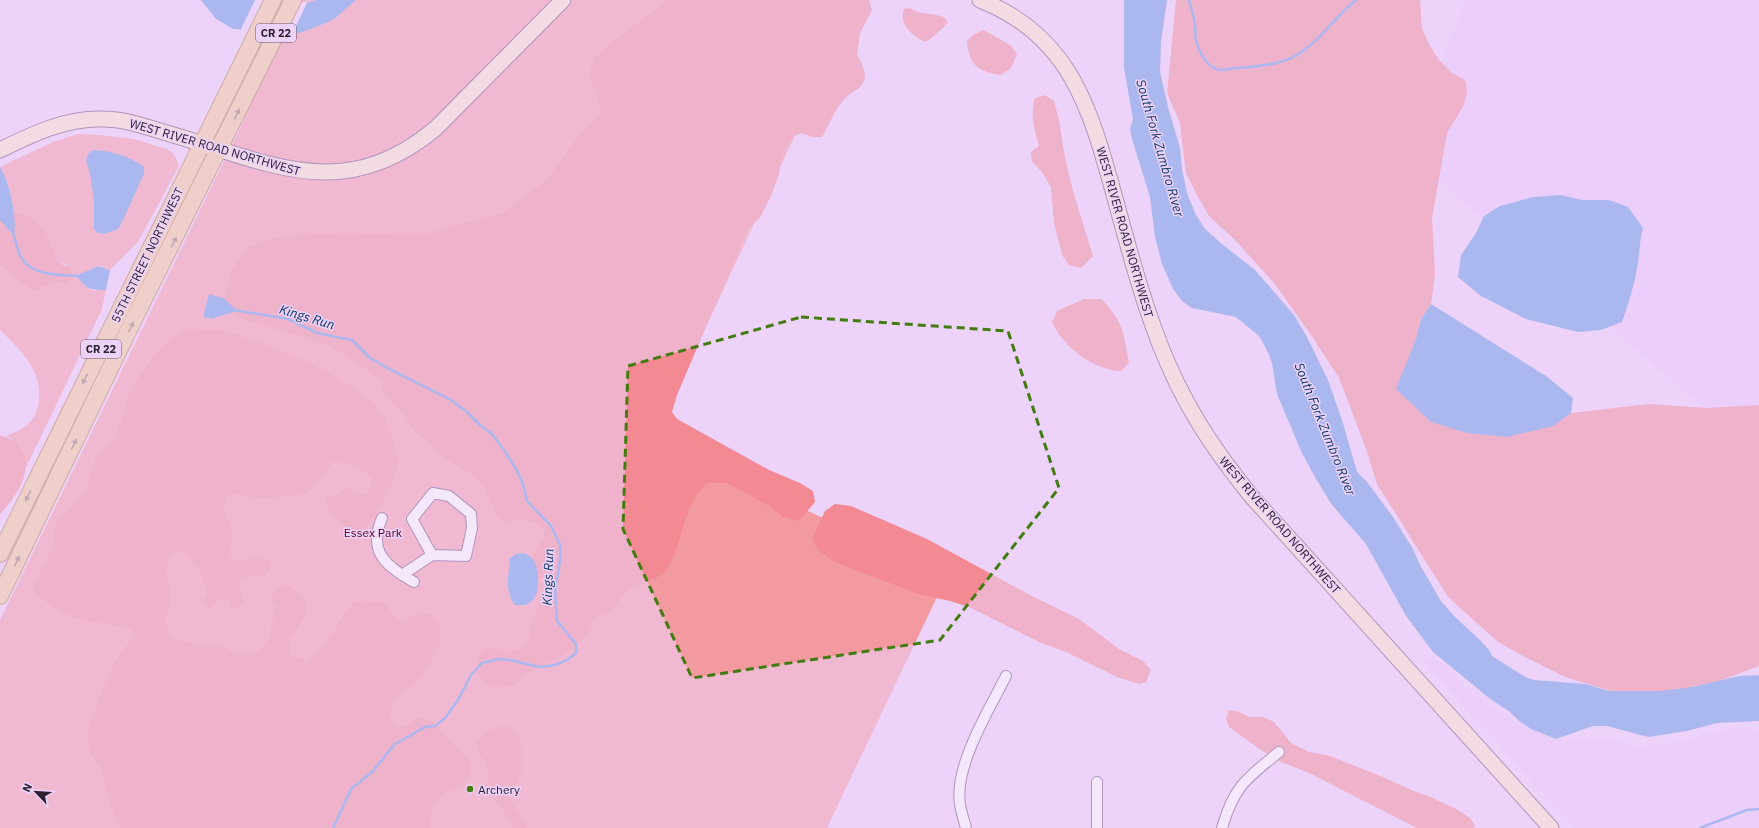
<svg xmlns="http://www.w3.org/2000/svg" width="1759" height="828" font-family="'IBM Plex Sans',sans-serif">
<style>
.built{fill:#ebc7fd}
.green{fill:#f39aa1}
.forest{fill:#f28993}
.water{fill:#5c98e2}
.pier{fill:#edd3f9}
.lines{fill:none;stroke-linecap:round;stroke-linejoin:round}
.stream{stroke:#5c98e2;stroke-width:2.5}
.minor-casing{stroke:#654a72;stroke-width:12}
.secondary-casing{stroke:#654a72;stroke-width:17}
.primary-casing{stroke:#a7783d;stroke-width:18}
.minor{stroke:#fff;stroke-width:10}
.secondary{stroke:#f8e5c7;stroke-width:15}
.primary{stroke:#f2ca8e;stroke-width:16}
.oneway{fill:#8f7560}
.marked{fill:none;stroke:#427b10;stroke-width:3;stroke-dasharray:8 5;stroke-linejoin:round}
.poi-dot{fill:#427b10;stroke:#edd3f9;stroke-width:1.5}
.labels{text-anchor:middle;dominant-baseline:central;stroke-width:3;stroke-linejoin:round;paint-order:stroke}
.shield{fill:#edd3f9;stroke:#66566d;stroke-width:1}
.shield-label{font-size:11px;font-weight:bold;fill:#2c2031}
.street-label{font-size:12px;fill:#2c2031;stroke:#edd3f9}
.park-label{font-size:12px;fill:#5f001a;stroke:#edd3f9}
.poi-label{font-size:12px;fill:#2c2031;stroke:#edd3f9;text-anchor:start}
.water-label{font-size:13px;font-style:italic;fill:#0c3665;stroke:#edd3f9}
</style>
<rect width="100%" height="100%" fill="#edd3f9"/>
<!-- built -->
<g class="built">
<path d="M1465 0H1759V445L1744 442 1419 164 1431 93Z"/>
<path d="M1433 656 1479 697 1518 724 1556 739 1610 738 1634 746 1658 745 1687 740 1734 727 1759 730V828H1574L1424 662Z"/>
</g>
<!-- green -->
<g class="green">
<path d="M289 0H858L654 439 947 576 827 828H0V620L245 118 282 16Z"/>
<path d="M78 134 100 135 134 139 169 150 174 154 179 166 138 242 110 270 98 266 81 281 91 290H106L102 309 24 472C24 453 23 444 6 436 12 433 22 430 28 424 35 417 38 410 39 400 42 369 20 350 0 330V265L13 277 34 291 59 282 67 265 57 261 50 247 17 212 14 213 8 185 0 167 53 142Z"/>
</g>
<!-- forest -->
<g class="forest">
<path d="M668 0H869L872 10 860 33 857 55C863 65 870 78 859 88 852 93 848 94 842 102 834 112 829 125 822 137H813L801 133 790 139 781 155 779 174 771 196 760 218 748 229 738 252 677 395 672 412 677 419 769 470 800 483 813 491 815 502 799 521 783 517 766 504 727 483H707C684 504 683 538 670 565 661 582 640 580 627 591 620 596 618 606 611 610 607 613 600 615 594 618L586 636 561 657 527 673 516 685C510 686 502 688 496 687 477 683 472 664 483 649 493 646 501 653 512 651 519 650 524 645 529 641L531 619 538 610 550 581 545 576 533 580 527 563 544 537V529C530 518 525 518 508 523L498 518 484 488 472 475 436 453 427 440 413 431 404 414 382 391 383 383 359 364 330 346 270 327 245 321 228 309 225 298 230 272 248 248 271 238 316 233 421 235 502 213 548 179 576 139 600 114 598 95 588 75 596 57 609 44Z"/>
<path d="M1176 0H1420L1422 28 1429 44 1438 59 1452 73 1462 78 1466 82 1467 93 1464 105 1447 133 1432 218 1435 274 1431 304 1421 319 1416 339 1397 389 1553 426 1571 413 1649 404 1707 408 1759 405V666L1719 681 1692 687 1675 693 1634 698 1565 677 1527 658 1498 642 1448 597 1377 484 1365 446 1339 378 1311 335 1275 284 1236 241 1209 216 1198 197 1186 173 1180 123 1167 93Z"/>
<path d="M910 8C914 10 918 13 923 13 932 15 942 13 948 22 946 26 930 39 926 42 913 37 898 24 904 9Z"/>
<path d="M984 30 1010 45 1017 54 1011 68 1001 75C978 72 969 65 967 41L974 34Z"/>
<path d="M1045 95 1054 101 1059 119 1065 158 1073 191 1093 256 1081 268 1069 265 1062 255 1054 223 1051 187 1042 172 1032 162 1031 152 1039 146C1034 130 1030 114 1035 98Z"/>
<path d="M17 212 30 217 44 230 57 261 72 270 73 276 68 284 59 282 34 291 13 277 0 265V215Z"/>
<path d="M1084 299H1101C1123 320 1124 334 1129 362L1122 371C1094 371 1063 347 1052 322L1057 311Z"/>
<path d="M217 329C251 338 278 349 309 363 331 374 353 385 371 401 381 410 387 423 392 435 399 454 400 469 390 487 382 504 375 524 357 533 345 525 325 517 326 500L349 487 357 492 367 494 373 479C361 469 349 461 333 462L314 488 304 494 261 499 230 494 226 498 223 507 233 531 229 550 232 559 243 561 257 556 268 560 271 568 265 576 241 577 239 587 244 600 239 607 233 608 229 600H219L214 606 208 609 203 601 208 592C201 575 194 553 174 551 161 568 169 578 171 597 171 605 167 613 164 621L171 635 184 642 197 645H223L231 651 248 654 261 650 269 638 276 606 271 599 274 591 285 584 297 591 306 601V613L289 643 291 655 306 661C316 655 324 646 330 637 337 628 346 607 356 602 364 599 376 602 384 602L397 620 403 622 419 612 432 614 441 627 440 643 430 664 418 681 405 690 392 706 389 716 396 726 406 725 419 718 430 720 470 762C473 772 471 781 461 787 457 789 451 789 446 792 434 800 429 814 431 828H121L110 806 104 777 99 765 91 755 87 736 91 721 100 696 115 662 126 646 133 638 132 630C119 624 105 624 91 622 71 618 51 607 36 594L34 583 46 562 52 548 54 529 60 516 72 507 89 484 93 465 98 454 112 442 122 422 126 401 135 383 147 365 155 354 169 341 184 330Z"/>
<path d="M0 435 16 441C19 445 22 450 24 455 31 477 14 499 0 514Z"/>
<path d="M835 504 851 506 927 539 1032 596 1079 619 1119 649 1143 661 1151 670 1146 682 1139 684 1117 677 1066 652 1041 643 969 607 950 601 918 594 835 562 818 550 812 539 825 511Z"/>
<path d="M1229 710 1239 712 1250 717H1263L1274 722 1291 743 1309 752 1327 755 1378 775 1416 792 1431 797 1456 809 1470 818 1475 825 1473 828H1417L1309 773 1281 762 1261 750 1229 727 1226 718Z"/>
<path d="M506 726 516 731 521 740V776L516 786 509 792 510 799 527 828H513L512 824 487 788 488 774 485 762 478 753 477 742C486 731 493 728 506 726Z"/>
</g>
<!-- water -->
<g class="water">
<path d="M201 0H266L296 6 317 0H356L333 20 300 33 233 29 216 19Z"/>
<path d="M1124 0H1167L1161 42 1160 72 1168 107 1180 148 1182 169 1187 193 1195 213 1205 229 1222 244 1255 270 1294 315 1307 337 1328 380 1342 420 1357 472 1367 482 1393 517 1413 549 1420 565 1441 601 1454 616 1481 641 1490 651 1492 656 1525 677 1534 680 1586 684 1609 691H1661L1692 687 1739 676 1759 675V721L1717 723 1687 731 1648 737 1607 726H1593L1556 739 1531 729 1519 721 1510 712 1489 698 1433 652 1406 616 1366 544 1332 505 1316 479 1301 451 1277 394 1272 363 1267 350 1259 336 1236 317 1192 308 1182 301 1173 289 1162 264 1155 237 1150 197 1132 139 1130 129 1133 119 1124 68Z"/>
<path d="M93 150C112 151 129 156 144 167V174L123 220 118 229 104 234 97 233 94 229V200L90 174 86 161 88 154Z"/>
<path d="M0 167C10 184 17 216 14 236L0 220Z"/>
<path d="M1561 195 1582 200H1609L1628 207 1643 228C1639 242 1640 255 1637 268 1634 287 1628 305 1622 322L1601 330 1578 332 1526 319 1481 296 1458 277 1461 255 1476 233 1484 216 1500 206 1533 197Z"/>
<path d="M98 266 110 270 106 290C88 290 88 289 76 276Z"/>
<path d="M209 294 225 299 237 311 211 319 203 317Z"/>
<path d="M1431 304 1546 376 1573 398 1571 413 1553 426 1507 437 1467 433 1431 422 1396 389 1416 339 1421 319Z"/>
<path d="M524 553C527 555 531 556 532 558 540 568 542 598 528 604 524 606 520 605 515 605 504 591 509 574 510 558L516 554Z"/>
</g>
<!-- pier -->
<path class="pier" d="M255 0H274L296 4 308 1 292 34 240 31Z"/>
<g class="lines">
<!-- stream -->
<g class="stream">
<path d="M1189 0C1191 8 1194 16 1195 25 1196 30 1195 35 1196 40 1199 52 1207 69 1221 70 1247 66 1281 68 1303 51 1323 37 1337 15 1356 0"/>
<path d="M13 233C16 241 17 250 21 257 31 276 61 275 79 276"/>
<path d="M234 310 288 319 317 333 352 340 370 358 393 371 451 400 467 412 479 424 492 434 504 450 517 471 523 484 527 501 551 526 560 545V560L555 591 557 621 576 644V653L567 660 555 665 539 667 510 660 498 659 482 663 471 675 458 700 445 718 435 726 425 727 395 744 372 772 351 789 333 828"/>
<path d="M1700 828 1747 810 1759 809"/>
</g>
<!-- minor casing -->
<g class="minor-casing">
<g id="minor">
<path d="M382 518C367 553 387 566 414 582"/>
<path d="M402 575 432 555 412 519 433 493 449 496 471 514 472 528 466 556 432 555"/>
<path d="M966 828C964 820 961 812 960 804 954 766 989 710 1006 676"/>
<path d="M1097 828V782"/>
<path d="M1222 828C1234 786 1247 778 1279 752"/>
</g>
</g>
<!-- secondary casing -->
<g class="secondary-casing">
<g id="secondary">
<path d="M980 0C1072 36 1091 112 1115 198 1128 246 1141 295 1159 342 1182 402 1212 448 1252 497L1551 828"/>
<path d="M0 150C33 134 65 118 103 119 126 119 149 128 170 134 270 163 343 205 435 129L563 0"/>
</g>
</g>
<!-- primary casing -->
<g class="primary-casing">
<g id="primary">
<path d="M0 554 273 0"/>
<path d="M0 596 135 317 293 0"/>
</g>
</g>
<!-- minor -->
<use href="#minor" class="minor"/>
<!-- secondary -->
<use href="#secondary" class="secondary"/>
<!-- primary -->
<use href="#primary" class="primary"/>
</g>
<!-- one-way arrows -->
<defs><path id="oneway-solid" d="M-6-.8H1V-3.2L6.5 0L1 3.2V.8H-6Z"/></defs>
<g class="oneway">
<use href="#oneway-solid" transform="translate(237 114) rotate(-64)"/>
<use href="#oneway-solid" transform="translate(174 242) rotate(-63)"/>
<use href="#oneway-solid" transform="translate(131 327) rotate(-64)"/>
<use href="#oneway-solid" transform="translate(85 379) rotate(116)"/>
<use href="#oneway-solid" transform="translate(74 444) rotate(-64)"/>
<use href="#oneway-solid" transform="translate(28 496) rotate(116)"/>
<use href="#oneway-solid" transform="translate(17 561) rotate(-64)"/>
</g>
<!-- marked area -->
<path d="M0 0H1759V828H0ZM801 317 1008 331 1059 488 940 640 692 678 623 529 628 366Z" fill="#edd3f9" fill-opacity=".55" fill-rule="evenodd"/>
<path class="marked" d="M801 317 1008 331 1059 488 940 640 692 678 623 529 628 366Z"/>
<!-- markers -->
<circle class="poi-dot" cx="470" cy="789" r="4"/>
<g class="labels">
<!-- shield labels -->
<g class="shield">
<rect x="256" y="24" width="40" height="18" rx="3"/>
<rect x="81" y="340" width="40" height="18" rx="3"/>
</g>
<g class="shield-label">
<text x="276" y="33">CR 22</text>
<text x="101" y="349">CR 22</text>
</g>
<!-- street labels -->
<g class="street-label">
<text transform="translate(215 147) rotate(16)">WEST RIVER ROAD NORTHWEST</text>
<text transform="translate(1125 232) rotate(74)">WEST RIVER ROAD NORTHWEST</text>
<text transform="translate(147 255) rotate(-64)">55TH STREET NORTHWEST</text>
<text transform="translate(1280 525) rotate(49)">WEST RIVER ROAD NORTHWEST</text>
</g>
<!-- park labels -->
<g class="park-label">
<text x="373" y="532">Essex Park</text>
</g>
<!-- poi labels -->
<g class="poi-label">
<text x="478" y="789">Archery</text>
</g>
<!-- water labels -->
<g class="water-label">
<text transform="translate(1160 148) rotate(74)">South Fork Zumbro River</text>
<text transform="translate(307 317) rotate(17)">Kings Run</text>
<text transform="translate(1325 429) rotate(68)">South Fork Zumbro River</text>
<text transform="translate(548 577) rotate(-88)">Kings Run</text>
</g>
</g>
<!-- north arrow -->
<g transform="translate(36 792) rotate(295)" stroke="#edd3f9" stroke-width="3" paint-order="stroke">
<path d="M0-3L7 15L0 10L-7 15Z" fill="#2c2031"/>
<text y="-6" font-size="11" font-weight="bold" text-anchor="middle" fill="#2c2031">N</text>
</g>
</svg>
